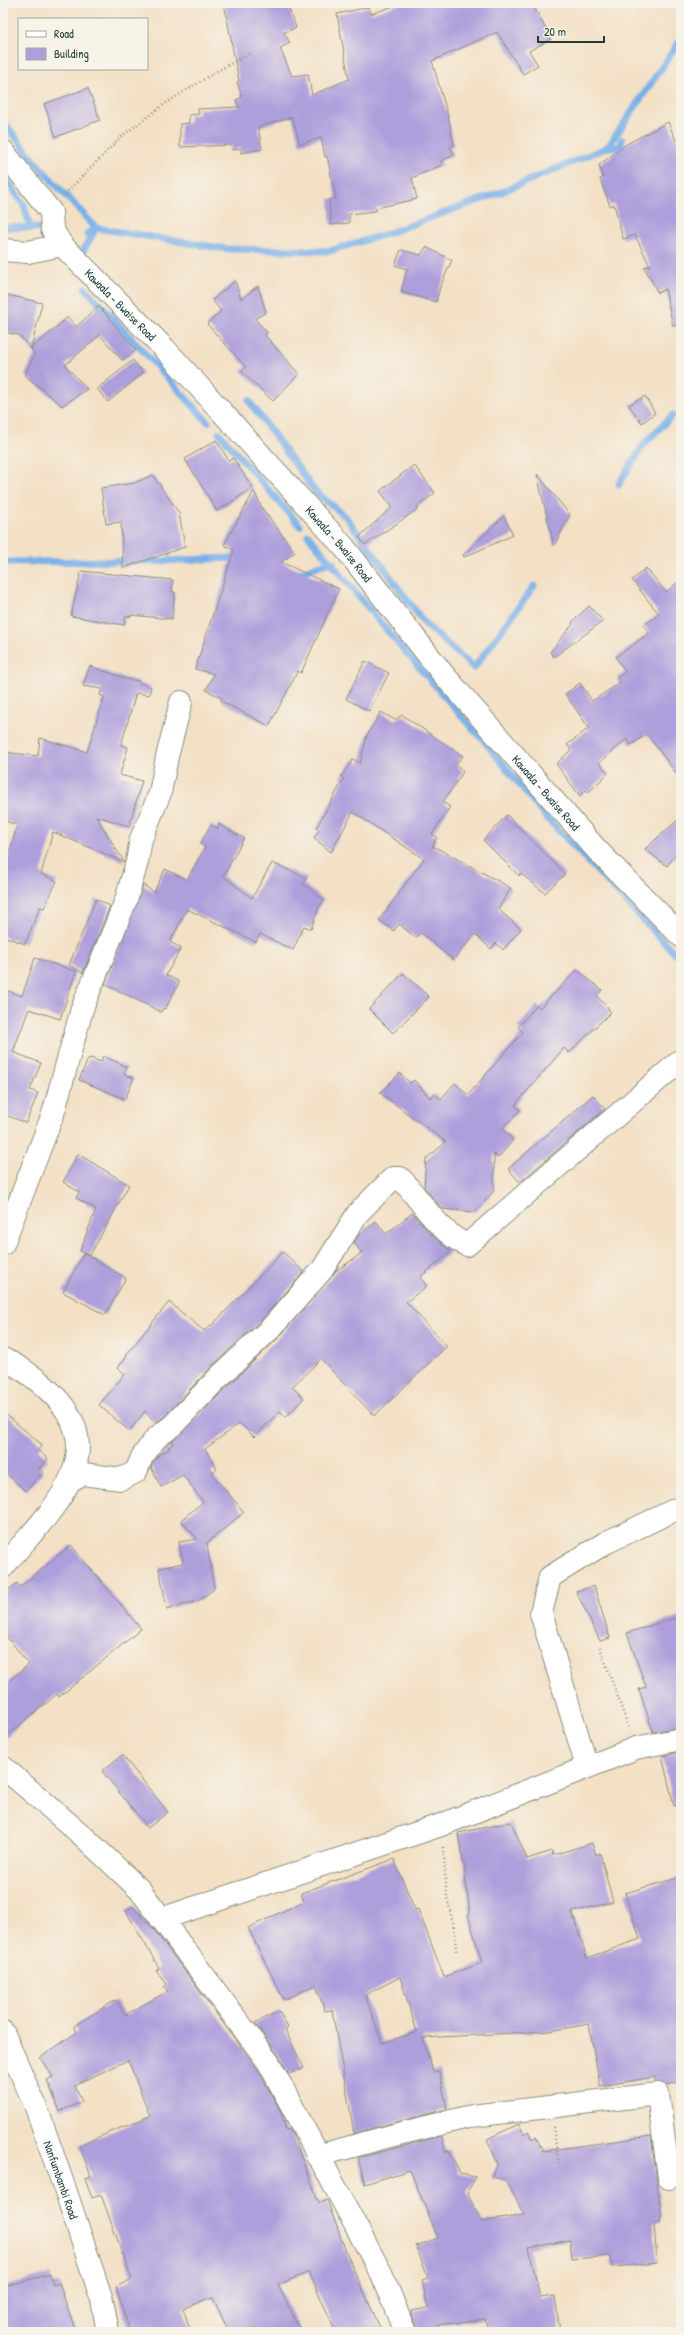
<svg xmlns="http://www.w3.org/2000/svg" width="684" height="2335" font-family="'Patrick Hand',sans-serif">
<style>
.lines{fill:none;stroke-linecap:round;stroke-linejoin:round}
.stream{stroke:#7ab1e9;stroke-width:7}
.building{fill:#ad9edc;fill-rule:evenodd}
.minor-casing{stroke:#898e7c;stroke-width:24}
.path{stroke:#898e7c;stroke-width:2.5;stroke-dasharray:1 3;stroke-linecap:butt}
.minor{stroke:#fff;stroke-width:22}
.labels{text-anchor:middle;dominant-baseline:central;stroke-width:3.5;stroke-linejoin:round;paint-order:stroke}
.street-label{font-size:12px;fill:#1f3d34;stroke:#f7f3e8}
</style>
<rect width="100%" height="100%" fill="#f7f3e8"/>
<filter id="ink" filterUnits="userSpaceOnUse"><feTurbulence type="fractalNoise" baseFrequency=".025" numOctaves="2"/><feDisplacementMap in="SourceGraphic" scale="8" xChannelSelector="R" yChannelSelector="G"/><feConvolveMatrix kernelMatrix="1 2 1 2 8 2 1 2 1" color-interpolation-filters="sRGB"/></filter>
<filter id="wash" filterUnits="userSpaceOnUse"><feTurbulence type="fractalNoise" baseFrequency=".012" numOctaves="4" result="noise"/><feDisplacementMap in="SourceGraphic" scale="16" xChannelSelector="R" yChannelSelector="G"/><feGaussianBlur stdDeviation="0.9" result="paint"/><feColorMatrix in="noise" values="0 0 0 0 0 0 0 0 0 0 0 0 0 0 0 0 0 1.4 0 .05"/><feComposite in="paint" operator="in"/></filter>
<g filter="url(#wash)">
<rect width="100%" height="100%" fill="#f3e0c5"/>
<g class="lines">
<!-- stream -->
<g class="stream">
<path d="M3 121 35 162 96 228 82 253"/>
<path d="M608 147H621L622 140"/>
<path d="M3 175 24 205 30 227 47 230"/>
<path d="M3 227 35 228"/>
<path d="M87 234 96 228 226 249 329 251 383 235 499 193 608 147 681 39"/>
<path d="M85 288 208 422"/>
<path d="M249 401 315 491 346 517 426 625 474 668 534 586"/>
<path d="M219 433 300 526"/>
<path d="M619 484 644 444 673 415"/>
<path d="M308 535 384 627 480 737"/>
<path d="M3 562 163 561 229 558 240 561"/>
<path d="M293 573C307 574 318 562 333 563"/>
<path d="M485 742 547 818 681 960"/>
</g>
</g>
<g id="blocks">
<!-- building -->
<g class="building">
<path d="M224 3H287L296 28 284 32 290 43 280 48 292 76 308 74 312 95 349 79 337 14 369 7 371 14 402 3H532L551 39 529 51 538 65 523 74 497 32 432 61 448 116 454 145 450 147 454 155 441 161 442 165 412 178 417 199 376 208V211L349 214V223L331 225 329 199H336L327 156 325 157 321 138 300 144 292 117 258 127 262 149 241 153V148L232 150 231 145 180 147V124L189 123V115L199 114 198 109 239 107 236 100 242 97 237 82 239 81Z"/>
<path d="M88 88 100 120 56 137 44 104Z"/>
<path d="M668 122 681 152V205L677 207 681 216V325L673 326 665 289 658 293 644 267 650 266 635 235 623 239 614 204 610 206 600 179 603 178 599 165 625 145Z"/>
<path d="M426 247 452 260 440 287 436 302 401 292 407 269 395 265 401 250 421 255Z"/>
<path d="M235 281 241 299 258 286 266 312 255 319 267 332 265 335 299 374 273 401 241 371 246 367 207 324 221 311 212 300Z"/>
<path d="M3 294 42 303 31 349 19 335 3 332Z"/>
<path d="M99 306 136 350 122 360 100 335 65 365 87 389 62 406 25 375 35 354 31 349 68 317 76 327Z"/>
<path d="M133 360 143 373 108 402 97 389Z"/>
<path d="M645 396 655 413 642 423 629 405Z"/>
<path d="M216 440 229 461 233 458 253 488 217 511 185 459Z"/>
<path d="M414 465 435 493 417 507 418 509 365 545 359 537 392 507 380 491Z"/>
<path d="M537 474 570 515 554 546Z"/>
<path d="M153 475 179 513 185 547 123 568 121 522 106 524 101 488 134 483Z"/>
<path d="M254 491 262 508 295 552 281 562 339 589 301 673 298 671 269 726 221 701 222 698 206 690 214 674 195 669 234 550 224 545Z"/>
<path d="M504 516 513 535 464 557 463 555Z"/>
<path d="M646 568 666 592 681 580V780L647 734 631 745 627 739 599 763 608 773 588 793 586 790 580 796 556 764 571 750 567 745 589 728 565 694 580 683 592 701 620 683 617 678 625 672 616 657 649 633 644 625 659 614 632 580Z"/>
<path d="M81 571 173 580 172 592H175L172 619 131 615V617L126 616 124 625 71 616Z"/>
<path d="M589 606 603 621 554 657 550 652 573 624 572 622Z"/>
<path d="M365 661 389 673 369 711 346 699Z"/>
<path d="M90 666 127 679 139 681V683L151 687 149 695 136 693 121 745 128 747 120 775 142 781 129 826 96 816 124 862 53 832 41 874 57 881 44 908 40 907 25 944 3 936V877L17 825 3 820V752L38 756 40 738 87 752 104 697 100 695 102 689 83 686Z"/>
<path d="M381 712 395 720 402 715 463 756 456 764 463 772 443 802 450 807 432 834 437 837 432 848 433 846 511 888 498 909 521 929 503 950 496 943 491 949 475 934 453 960 421 933 416 938 399 924 394 931 379 920 424 859 353 812 331 852 314 838 319 830 316 828 344 779 341 777 353 759 360 764 367 735Z"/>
<path d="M507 815 565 874 545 893 520 873 519 876 483 840Z"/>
<path d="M681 817V848L667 866 645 849Z"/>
<path d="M218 824 244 838 223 876 252 898 272 863 307 878 303 884 324 900 319 907 311 929 304 926 293 950 260 934 256 942 187 909 170 942 181 948 166 975 178 981 179 983 165 1009 163 1008 161 1012 105 984 143 885 154 892 165 869 187 880 205 847 200 844 211 825 218 829Z"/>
<path d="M96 899 110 906 83 973 69 965Z"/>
<path d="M35 958 76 971 60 1019 29 1009 13 1052 41 1063 30 1090 38 1093 26 1123 3 1114V989L22 996Z"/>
<path d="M577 970 602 990 597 996 611 1012 569 1053 564 1048 515 1105 520 1110 502 1128 513 1140 498 1158 494 1153V1191L475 1212 442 1209 424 1187 426 1159 446 1142 380 1093 400 1073 410 1083 414 1080 430 1098 434 1094 441 1099 455 1083 468 1095 523 1032 518 1027 537 1005 540 1008Z"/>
<path d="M403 973 429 997 393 1033 369 1009Z"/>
<path d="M103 1056 127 1067 124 1074 134 1078 125 1099 79 1080 88 1059 91 1058 101 1062Z"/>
<path d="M593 1095 605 1109 520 1182 508 1169Z"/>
<path d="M78 1154 129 1185 90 1255 80 1251 96 1209 76 1198 79 1192 63 1182Z"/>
<path d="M412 1213 431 1234 451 1252 420 1277 427 1286 406 1302 447 1346 374 1416 321 1359 292 1387 304 1398 286 1417 280 1411 254 1437 240 1423 205 1449 217 1469 211 1473 244 1512 207 1543 214 1589 198 1601 167 1609 159 1568 183 1563 179 1542 197 1539 181 1520 203 1502 183 1475 161 1487 151 1467 153 1463 160 1454 170 1449 168 1447 173 1444 172 1442 227 1387 280 1336 336 1271 362 1253 354 1243 359 1235 376 1221 386 1234Z"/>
<path d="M283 1252 304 1272 262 1319 209 1369 164 1417 155 1423 145 1411 129 1431 99 1405 125 1374 118 1368 127 1356 126 1355 169 1302 204 1331 210 1325 211 1326Z"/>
<path d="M84 1253 126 1278 105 1315 63 1292Z"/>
<path d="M3 1412 42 1445 38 1450 48 1459 39 1468 43 1472 26 1491 3 1471Z"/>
<path d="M71 1545 141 1629 59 1697 57 1694 3 1739V1686L29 1664 3 1632V1594L17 1583 20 1587Z"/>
<path d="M594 1586 610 1638 600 1641 576 1591Z"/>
<path d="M681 1616V1727L653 1732 639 1689 646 1687 627 1633Z"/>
<path d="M681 1752V1805L674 1806 662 1756Z"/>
<path d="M122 1755 168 1812 148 1828 102 1771Z"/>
<path d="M511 1822 527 1859 552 1851 553 1855 592 1843 596 1855 600 1853 613 1902 572 1912 587 1958 640 1939 625 1893 681 1877V2082L666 2085 655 2082V2077L600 2086 589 2024 550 2031 423 2038 433 2072 439 2071 447 2109 354 2133 332 2010 325 2011 316 1985 284 2000 248 1928 304 1901 301 1893 394 1859 415 1910 418 1909 444 1977 482 1963 468 1914 470 1913 465 1876 466 1875 458 1833ZM400 1977 417 2032 382 2043 365 1995Z"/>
<path d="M133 1906 155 1931 258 2070 281 2112 286 2130 290 2129 292 2133 319 2203 327 2200 348 2257 382 2332H336L309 2272 278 2285 301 2332H229L213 2298 183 2308 191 2332H130L116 2287 132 2279 101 2195 92 2198 85 2178 91 2176 79 2145 150 2116 128 2060 75 2085 82 2102 60 2111 47 2080 53 2077 40 2058 77 2032 74 2026 116 2000 125 2015 168 1991 164 1987 167 1984 156 1971 159 1968 126 1911Z"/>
<path d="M279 2011 288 2028 285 2030 304 2068 289 2074 279 2056 255 2023Z"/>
<path d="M519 2124 524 2134 528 2131 532 2139 536 2137 543 2151 651 2136 661 2213 660 2222 654 2223 657 2263 612 2267 611 2256 572 2259 570 2240 529 2248 540 2298 555 2296 560 2332H488L485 2319 438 2325 440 2332H417L411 2311 428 2308 422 2280 428 2278 416 2246 438 2238 410 2170 365 2184 358 2158 442 2136 445 2152 449 2150 460 2174 476 2177 467 2192 482 2222 524 2215 506 2180 491 2177 498 2164 487 2139Z"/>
<path d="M50 2274 53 2285 59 2283 76 2332H3V2287Z"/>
</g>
</g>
</g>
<g filter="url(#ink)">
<use href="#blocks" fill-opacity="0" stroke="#898e7c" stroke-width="1"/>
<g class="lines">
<!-- minor casing -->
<g class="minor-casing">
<g id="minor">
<path id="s1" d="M3 151 51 212 52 229 62 245 165 349 344 547 443 674 597 850 681 936"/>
<path d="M3 250 28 252 62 245"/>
<path d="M3 1244 53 1114 82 1009 126 900 137 862 141 839 160 793 167 757 181 702"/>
<path d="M3 1359C25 1369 43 1383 59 1401 112 1462 41 1520 3 1567"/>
<path d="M71 1480 83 1474 121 1479 136 1472 142 1457 156 1438 172 1426 218 1378 271 1328 322 1270 358 1213 393 1178H400L404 1182C422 1203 441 1234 467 1245L681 1060"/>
<path d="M3 1767 84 1837 140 1890 269 2063 382 2275 405 2332"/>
<path d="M587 1767 541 1613 550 1577 605 1543 681 1507"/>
<path d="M161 1919 441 1825 636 1748 681 1739"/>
<path id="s2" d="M3 2032 36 2107 68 2198 102 2300 108 2332"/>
<path d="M317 2156 394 2135 472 2116 658 2094 669 2178"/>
</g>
</g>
<!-- path -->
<g class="path">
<path d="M65 194 123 135 169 101 219 70 251 53"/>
<path d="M600 1647 629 1729"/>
<path d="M443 1847 447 1897 455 1932 456 1951"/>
<path d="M553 2127 559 2165"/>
</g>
<!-- minor -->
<use href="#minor" class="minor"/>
</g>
</g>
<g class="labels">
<!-- street labels -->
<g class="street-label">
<text stroke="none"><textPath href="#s1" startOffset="197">Kawaala - Bwaise Road</textPath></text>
<text stroke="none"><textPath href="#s1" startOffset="521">Kawaala - Bwaise Road</textPath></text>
<text stroke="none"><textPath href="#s1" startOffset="845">Kawaala - Bwaise Road</textPath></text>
<text stroke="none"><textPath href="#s2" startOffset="159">Nanfumbambi Road</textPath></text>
</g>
</g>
<!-- margin -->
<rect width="684" height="2335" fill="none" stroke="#f7f3e8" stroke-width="16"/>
<!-- legend -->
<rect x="18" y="18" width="130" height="52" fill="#f7f3e8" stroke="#a1aaa0"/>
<rect x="26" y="31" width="20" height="6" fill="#ffffff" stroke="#a1aaa0"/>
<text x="54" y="38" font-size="12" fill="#1f3d34">Road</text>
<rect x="26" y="48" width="20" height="12" fill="#ad9edc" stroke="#a1aaa0"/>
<text x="54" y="58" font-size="12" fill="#1f3d34">Building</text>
<!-- scale -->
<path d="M538 36v6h66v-6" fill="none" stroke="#1f3d34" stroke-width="2"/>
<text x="544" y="36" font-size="12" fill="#1f3d34" stroke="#f7f3e8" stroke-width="3" paint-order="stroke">20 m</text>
</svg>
